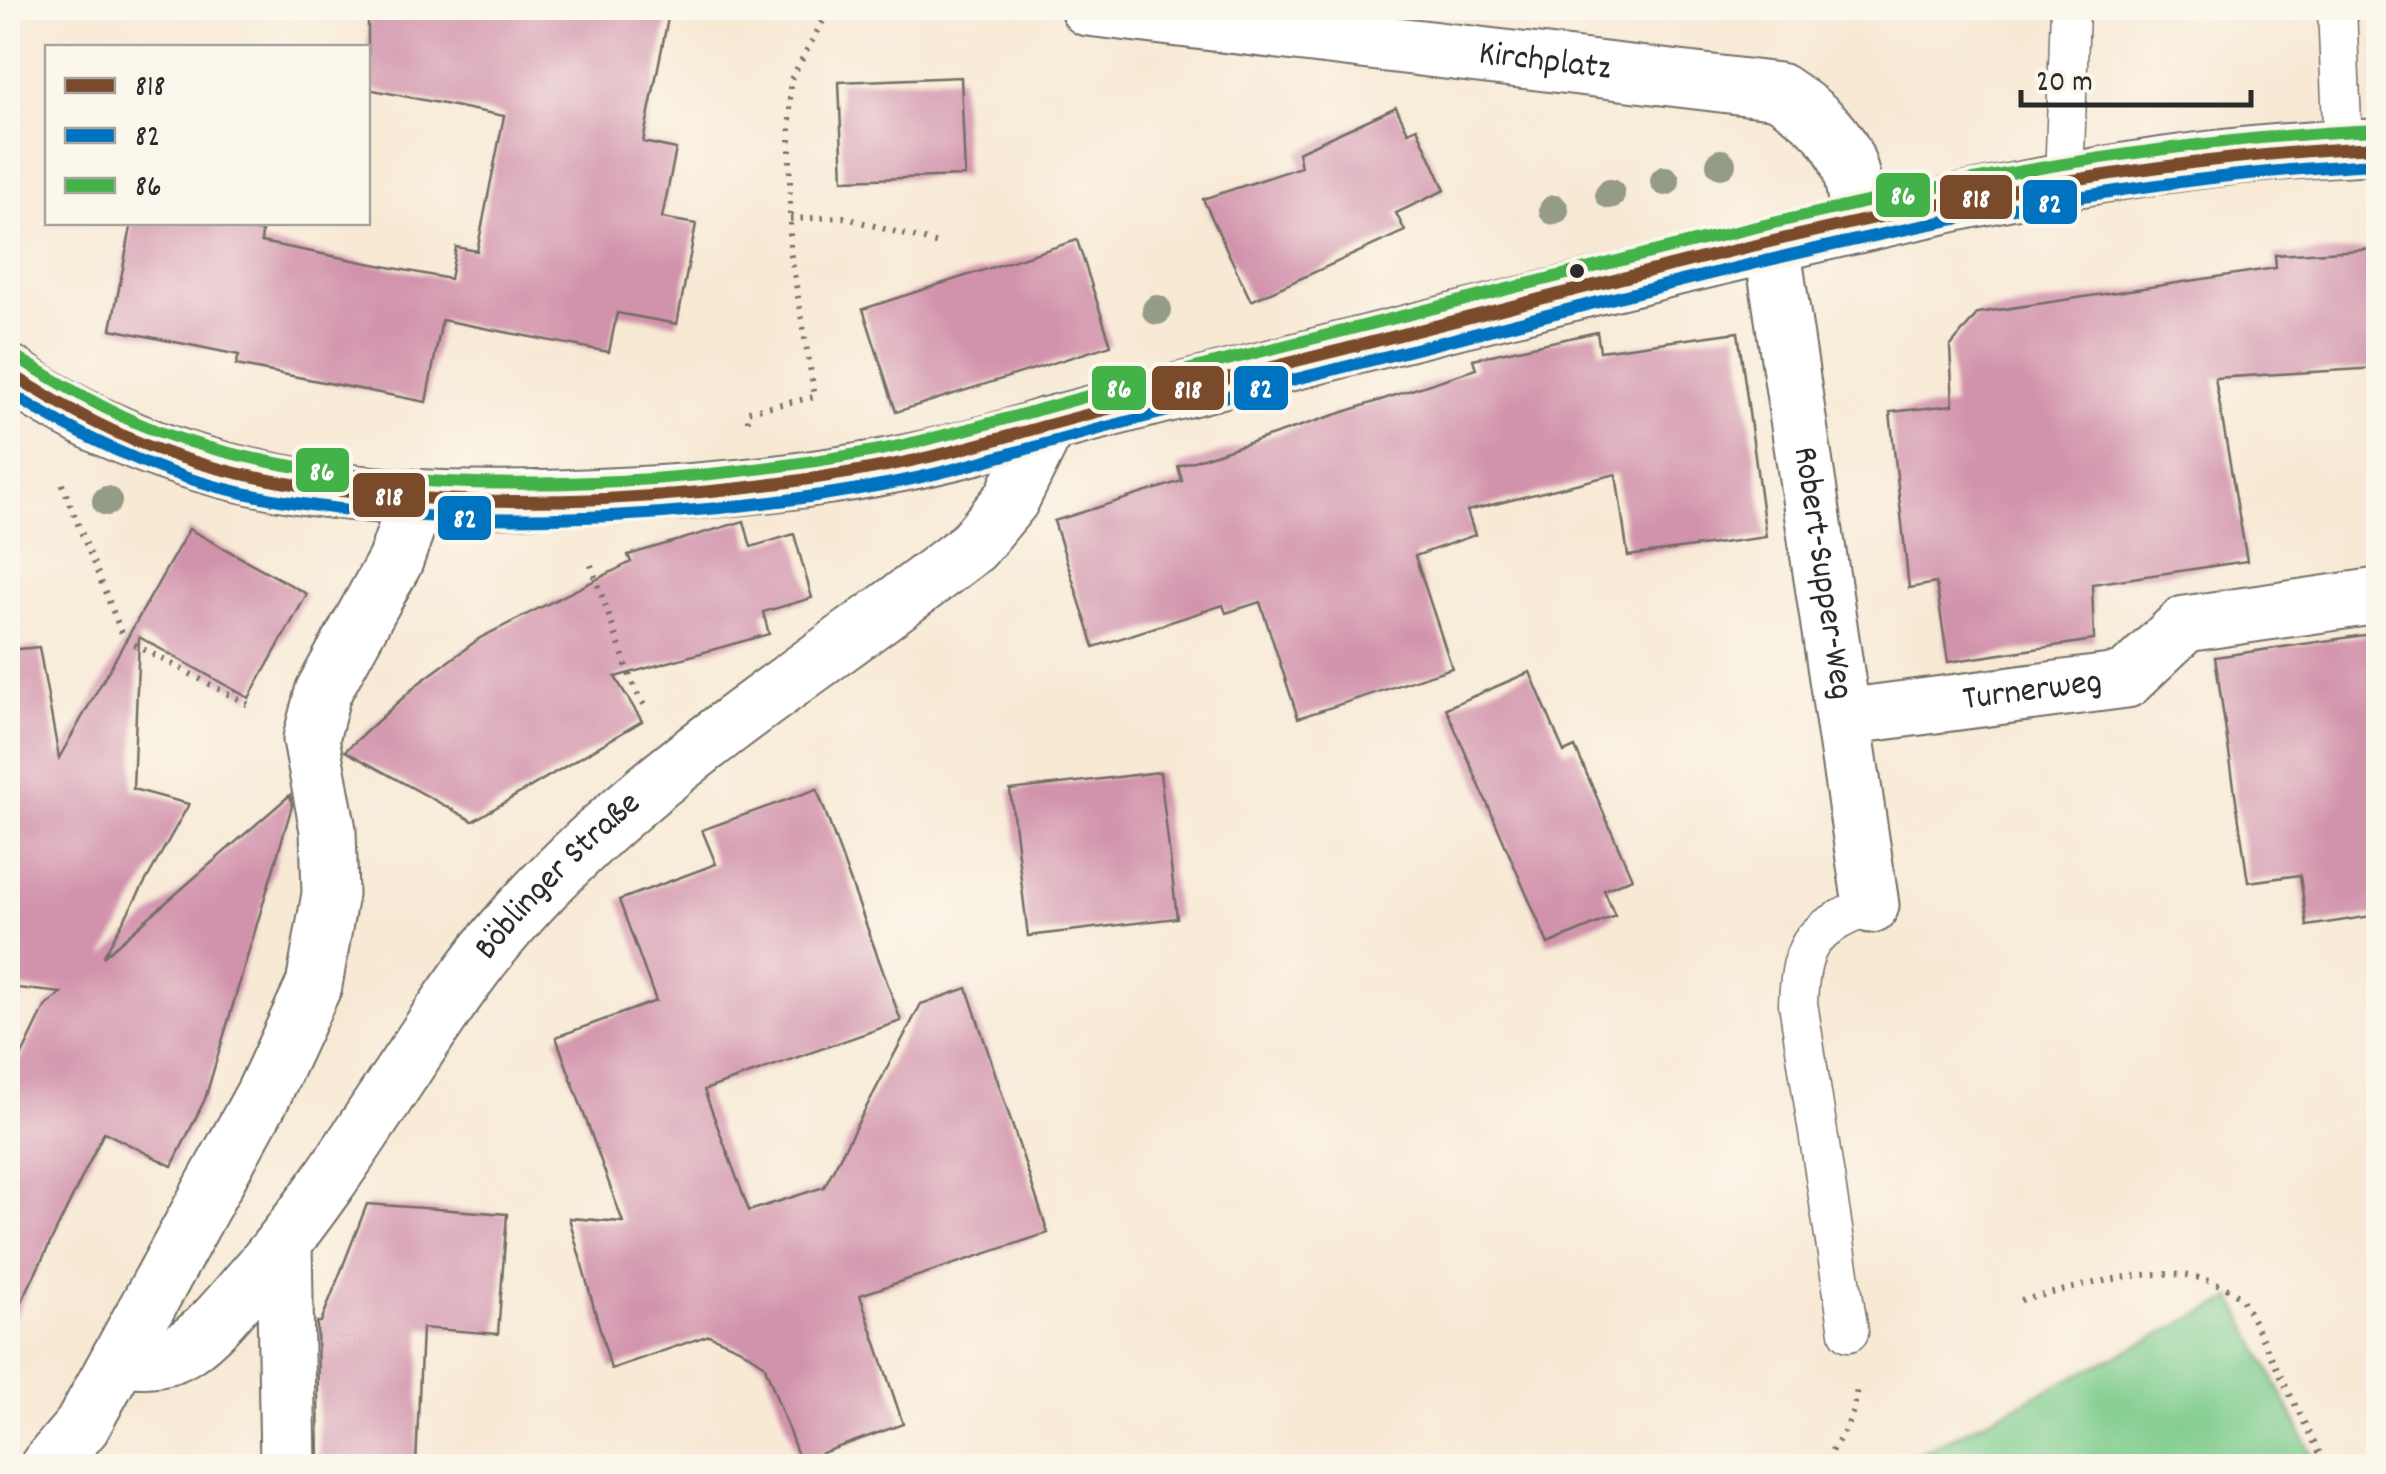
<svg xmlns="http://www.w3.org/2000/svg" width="2386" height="1474" font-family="Dekko,sans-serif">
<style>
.green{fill:#7aca8a;stroke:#527a5a;stroke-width:2.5}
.building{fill:#d192ab}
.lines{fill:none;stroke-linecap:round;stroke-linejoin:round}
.lane-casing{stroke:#736e66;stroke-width:41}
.street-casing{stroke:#736e66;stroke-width:59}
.path{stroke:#736e66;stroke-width:6;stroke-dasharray:2.5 8;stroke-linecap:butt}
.lane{stroke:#fff;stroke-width:38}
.street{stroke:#fff;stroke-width:55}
.bus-1-casing{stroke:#fbf7ec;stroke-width:20}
.bus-2-casing{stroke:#fbf7ec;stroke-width:20}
.bus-3-casing{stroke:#fbf7ec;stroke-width:20}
.bus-1{stroke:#7a4b2a;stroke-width:12}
.bus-2{stroke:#0073c0;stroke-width:12}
.bus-3{stroke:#43b248;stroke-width:12}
.tree{fill:#949b87}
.bus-dot{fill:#2b2b2b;stroke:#fbf7ec;stroke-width:4}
.labels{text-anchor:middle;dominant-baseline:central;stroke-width:8;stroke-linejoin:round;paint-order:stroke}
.street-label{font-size:35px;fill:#2b2b2b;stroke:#fbf7ec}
.line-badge{stroke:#fbf7ec;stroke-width:4}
.badge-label{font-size:28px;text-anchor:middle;font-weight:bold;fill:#fff}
</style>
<rect width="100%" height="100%" fill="#fbf7ec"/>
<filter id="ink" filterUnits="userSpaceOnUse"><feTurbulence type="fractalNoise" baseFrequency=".01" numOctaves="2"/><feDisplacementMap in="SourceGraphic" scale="20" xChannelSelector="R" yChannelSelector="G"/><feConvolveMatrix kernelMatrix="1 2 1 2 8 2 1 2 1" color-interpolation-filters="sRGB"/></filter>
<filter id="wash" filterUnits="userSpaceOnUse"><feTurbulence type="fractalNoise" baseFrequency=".0048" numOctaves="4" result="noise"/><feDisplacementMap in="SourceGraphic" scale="40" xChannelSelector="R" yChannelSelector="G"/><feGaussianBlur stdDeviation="2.25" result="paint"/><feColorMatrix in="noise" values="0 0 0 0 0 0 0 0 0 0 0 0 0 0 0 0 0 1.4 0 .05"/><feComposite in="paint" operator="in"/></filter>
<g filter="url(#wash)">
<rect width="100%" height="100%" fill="#f8e9d5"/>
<!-- green -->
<path class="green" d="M2233 1298 2318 1466H1894Z"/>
<g id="blocks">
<!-- building -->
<g class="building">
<path d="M368 8H670L643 142 676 149 662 218 696 224 677 324 617 313 609 352 442 320 426 402 236 365 239 355 111 329 132 222H215L262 232 261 242 450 279 456 247 477 251 504 116 368 89Z"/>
<path d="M961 77 965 176 843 180 839 82Z"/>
<path d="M1396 107 1408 132 1417 128 1445 190 1396 213 1405 231 1251 301 1203 199 1301 167 1298 152Z"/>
<path d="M1077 240 1111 345 896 412 863 309Z"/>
<path d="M2378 249V368L2215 378 2247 561 2092 584 2094 640 1948 662 1936 583 1909 588 1890 412 1953 405 1950 347 1978 313 2276 268 2275 255Z"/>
<path d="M1597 332 1600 351 1738 332 1766 537 1628 556 1616 474 1467 511 1475 535 1415 556 1452 668 1298 718 1260 602 1226 613 1223 605 1094 647 1054 521 1182 481 1178 466 1476 369 1473 359Z"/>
<path d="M744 521 751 547 794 534 812 598 763 612 769 634 615 677 642 721 473 821 345 751 419 683 480 638 631 562 628 555Z"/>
<path d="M189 529 307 594 249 698 139 637 133 789 189 804 103 957 290 795 292 806 205 1099 172 1166 104 1132 8 1330V1084L45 1007 61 993 8 987V650L39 647 59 758Z"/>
<path d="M2378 633V915L2307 926 2300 875 2248 882 2215 657Z"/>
<path d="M1530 672 1564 752 1575 747 1632 878 1604 890 1615 916 1548 944 1446 708Z"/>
<path d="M1160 772 1177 918 1028 936 1010 790Z"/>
<path d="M817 789 901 1021 704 1090 749 1211 824 1187 921 1004 967 988 1048 1233 860 1295 903 1424 800 1461 764 1364 739 1348 709 1335 611 1369 569 1218 623 1222 556 1037 656 1001 619 900 716 864 702 830Z"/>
<path d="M367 1204 507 1214 498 1334 422 1328 416 1466H319L317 1322H321Z"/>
</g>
</g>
</g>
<g filter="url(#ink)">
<use href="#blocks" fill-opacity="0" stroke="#736e66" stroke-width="2.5"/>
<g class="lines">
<!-- lane casing -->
<g class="lane-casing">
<g id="lane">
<path d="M2337 8 2343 148"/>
<path d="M2064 182 2070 8"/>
<path d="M1849 1332 1798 1003C1801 939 1813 930 1871 905"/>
</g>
</g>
<!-- street casing -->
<g class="street-casing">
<g id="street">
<path id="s1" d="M1088 8 1779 91C1839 131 1853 151 1858 223"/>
<path id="s2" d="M1772 245 1871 905"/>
<path d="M8 372C187 499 399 506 609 496 759 490 905 472 1048 425 1287 363 1526 302 1767 246 1968 199 2171 151 2378 147"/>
<path id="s3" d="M1844 717 2126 680 2185 624 2378 596"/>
<path d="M284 1243 288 1466"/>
<path id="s4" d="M119 1358C141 1361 166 1361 185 1348 212 1330 232 1303 254 1278 335 1185 395 1076 468 976 600 796 801 681 973 546L1011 500 1048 425"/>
<path d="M48 1466 82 1426 263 1095 314 985 330 894 328 830 311 739 323 692 395 561 416 501"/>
</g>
</g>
<!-- path -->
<g class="path">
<path d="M790 219 843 217 938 244"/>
<path d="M748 421V411L815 397 790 250V81L830 8"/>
<path d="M62 484 124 639 249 705"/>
<path d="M591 565 635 690 646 707"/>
<path d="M2021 1300C2092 1286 2177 1251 2241 1297L2326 1466"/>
<path d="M1817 1466C1841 1443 1854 1421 1857 1387"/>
</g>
<!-- lane -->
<use href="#lane" class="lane"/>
<!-- street -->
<use href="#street" class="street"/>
<!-- bus-1 casing -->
<g class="bus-1-casing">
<path id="bus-1" d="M8 372C53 400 98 427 148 446 353 525 672 507 886 466 942 456 997 439 1052 424 1154 396 1257 371 1360 345 1694 261 2033 162 2378 147"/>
</g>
<!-- bus-2 casing -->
<g class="bus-2-casing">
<path id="bus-2" d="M8 392C74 433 142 467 218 487 415 537 688 521 887 484 943 474 997 457 1052 442 1154 413 1258 389 1360 363 1693 279 2035 180 2378 164"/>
</g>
<!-- bus-3 casing -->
<g class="bus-3-casing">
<path id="bus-3" d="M17 357C62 385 107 412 157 431 362 506 666 490 880 450 936 439 990 423 1045 408 1150 378 1257 353 1363 326 1696 242 2033 145 2377 130"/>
</g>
<!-- bus-1 -->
<use href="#bus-1" class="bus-1"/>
<!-- bus-2 -->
<use href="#bus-2" class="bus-2"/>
<!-- bus-3 -->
<use href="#bus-3" class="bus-3"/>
</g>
<!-- trees -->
<g class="tree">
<circle cx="1721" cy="164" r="15"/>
<circle cx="1665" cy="181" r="15"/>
<circle cx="1610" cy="194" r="15"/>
<circle cx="1554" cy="210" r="15"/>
<circle cx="1157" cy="310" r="15"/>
<circle cx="107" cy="501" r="15"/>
</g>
</g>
<!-- markers -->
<circle class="bus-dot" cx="1577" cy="271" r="9"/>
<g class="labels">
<!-- street labels -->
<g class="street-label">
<text stroke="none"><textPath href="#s1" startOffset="460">Kirchplatz</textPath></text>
<text stroke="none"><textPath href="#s2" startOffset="332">Robert-Supper-Weg</textPath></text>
<text stroke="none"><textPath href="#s3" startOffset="190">Turnerweg</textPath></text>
<text stroke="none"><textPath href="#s4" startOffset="672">Böblinger Straße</textPath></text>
</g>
</g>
<g class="line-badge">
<rect x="1874" y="171" width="58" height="48" rx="10" fill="#43b248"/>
<rect x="1938" y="173" width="76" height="48" rx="10" fill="#7a4b2a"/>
<rect x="2021" y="178" width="58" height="48" rx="10" fill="#0073c0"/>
<rect x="1090" y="364" width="58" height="48" rx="10" fill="#43b248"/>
<rect x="1232" y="364" width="58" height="48" rx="10" fill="#0073c0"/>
<rect x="1150" y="364" width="76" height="48" rx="10" fill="#7a4b2a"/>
<rect x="294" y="446" width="57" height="48" rx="10" fill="#43b248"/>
<rect x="351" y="471" width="76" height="48" rx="10" fill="#7a4b2a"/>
<rect x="436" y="494" width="57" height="48" rx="10" fill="#0073c0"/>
</g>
<g class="badge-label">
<text x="1903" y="204">86</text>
<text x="1976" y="207">818</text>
<text x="2050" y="212">82</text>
<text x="1119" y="397">86</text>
<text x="1261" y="397">82</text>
<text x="1188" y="398">818</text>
<text x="322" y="480">86</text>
<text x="389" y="505">818</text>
<text x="465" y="527">82</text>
</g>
<!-- margin -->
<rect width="2386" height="1474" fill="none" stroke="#fbf7ec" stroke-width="40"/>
<!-- legend -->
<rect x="45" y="45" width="325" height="180" fill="#fbf7ec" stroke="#a8a59f" stroke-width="2.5"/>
<rect x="65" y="78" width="50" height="15" fill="#7a4b2a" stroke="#a8a59f" stroke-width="2.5"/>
<text x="135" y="95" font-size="30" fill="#2b2b2b">818</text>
<rect x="65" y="128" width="50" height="15" fill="#0073c0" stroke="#a8a59f" stroke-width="2.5"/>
<text x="135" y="145" font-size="30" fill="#2b2b2b">82</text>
<rect x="65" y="178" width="50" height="15" fill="#43b248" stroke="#a8a59f" stroke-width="2.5"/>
<text x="135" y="195" font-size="30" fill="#2b2b2b">86</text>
<!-- scale -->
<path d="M2021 90v15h230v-15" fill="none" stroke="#2b2b2b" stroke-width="5"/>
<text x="2036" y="90" font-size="30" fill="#2b2b2b" stroke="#fbf7ec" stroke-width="8" paint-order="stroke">20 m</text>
</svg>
